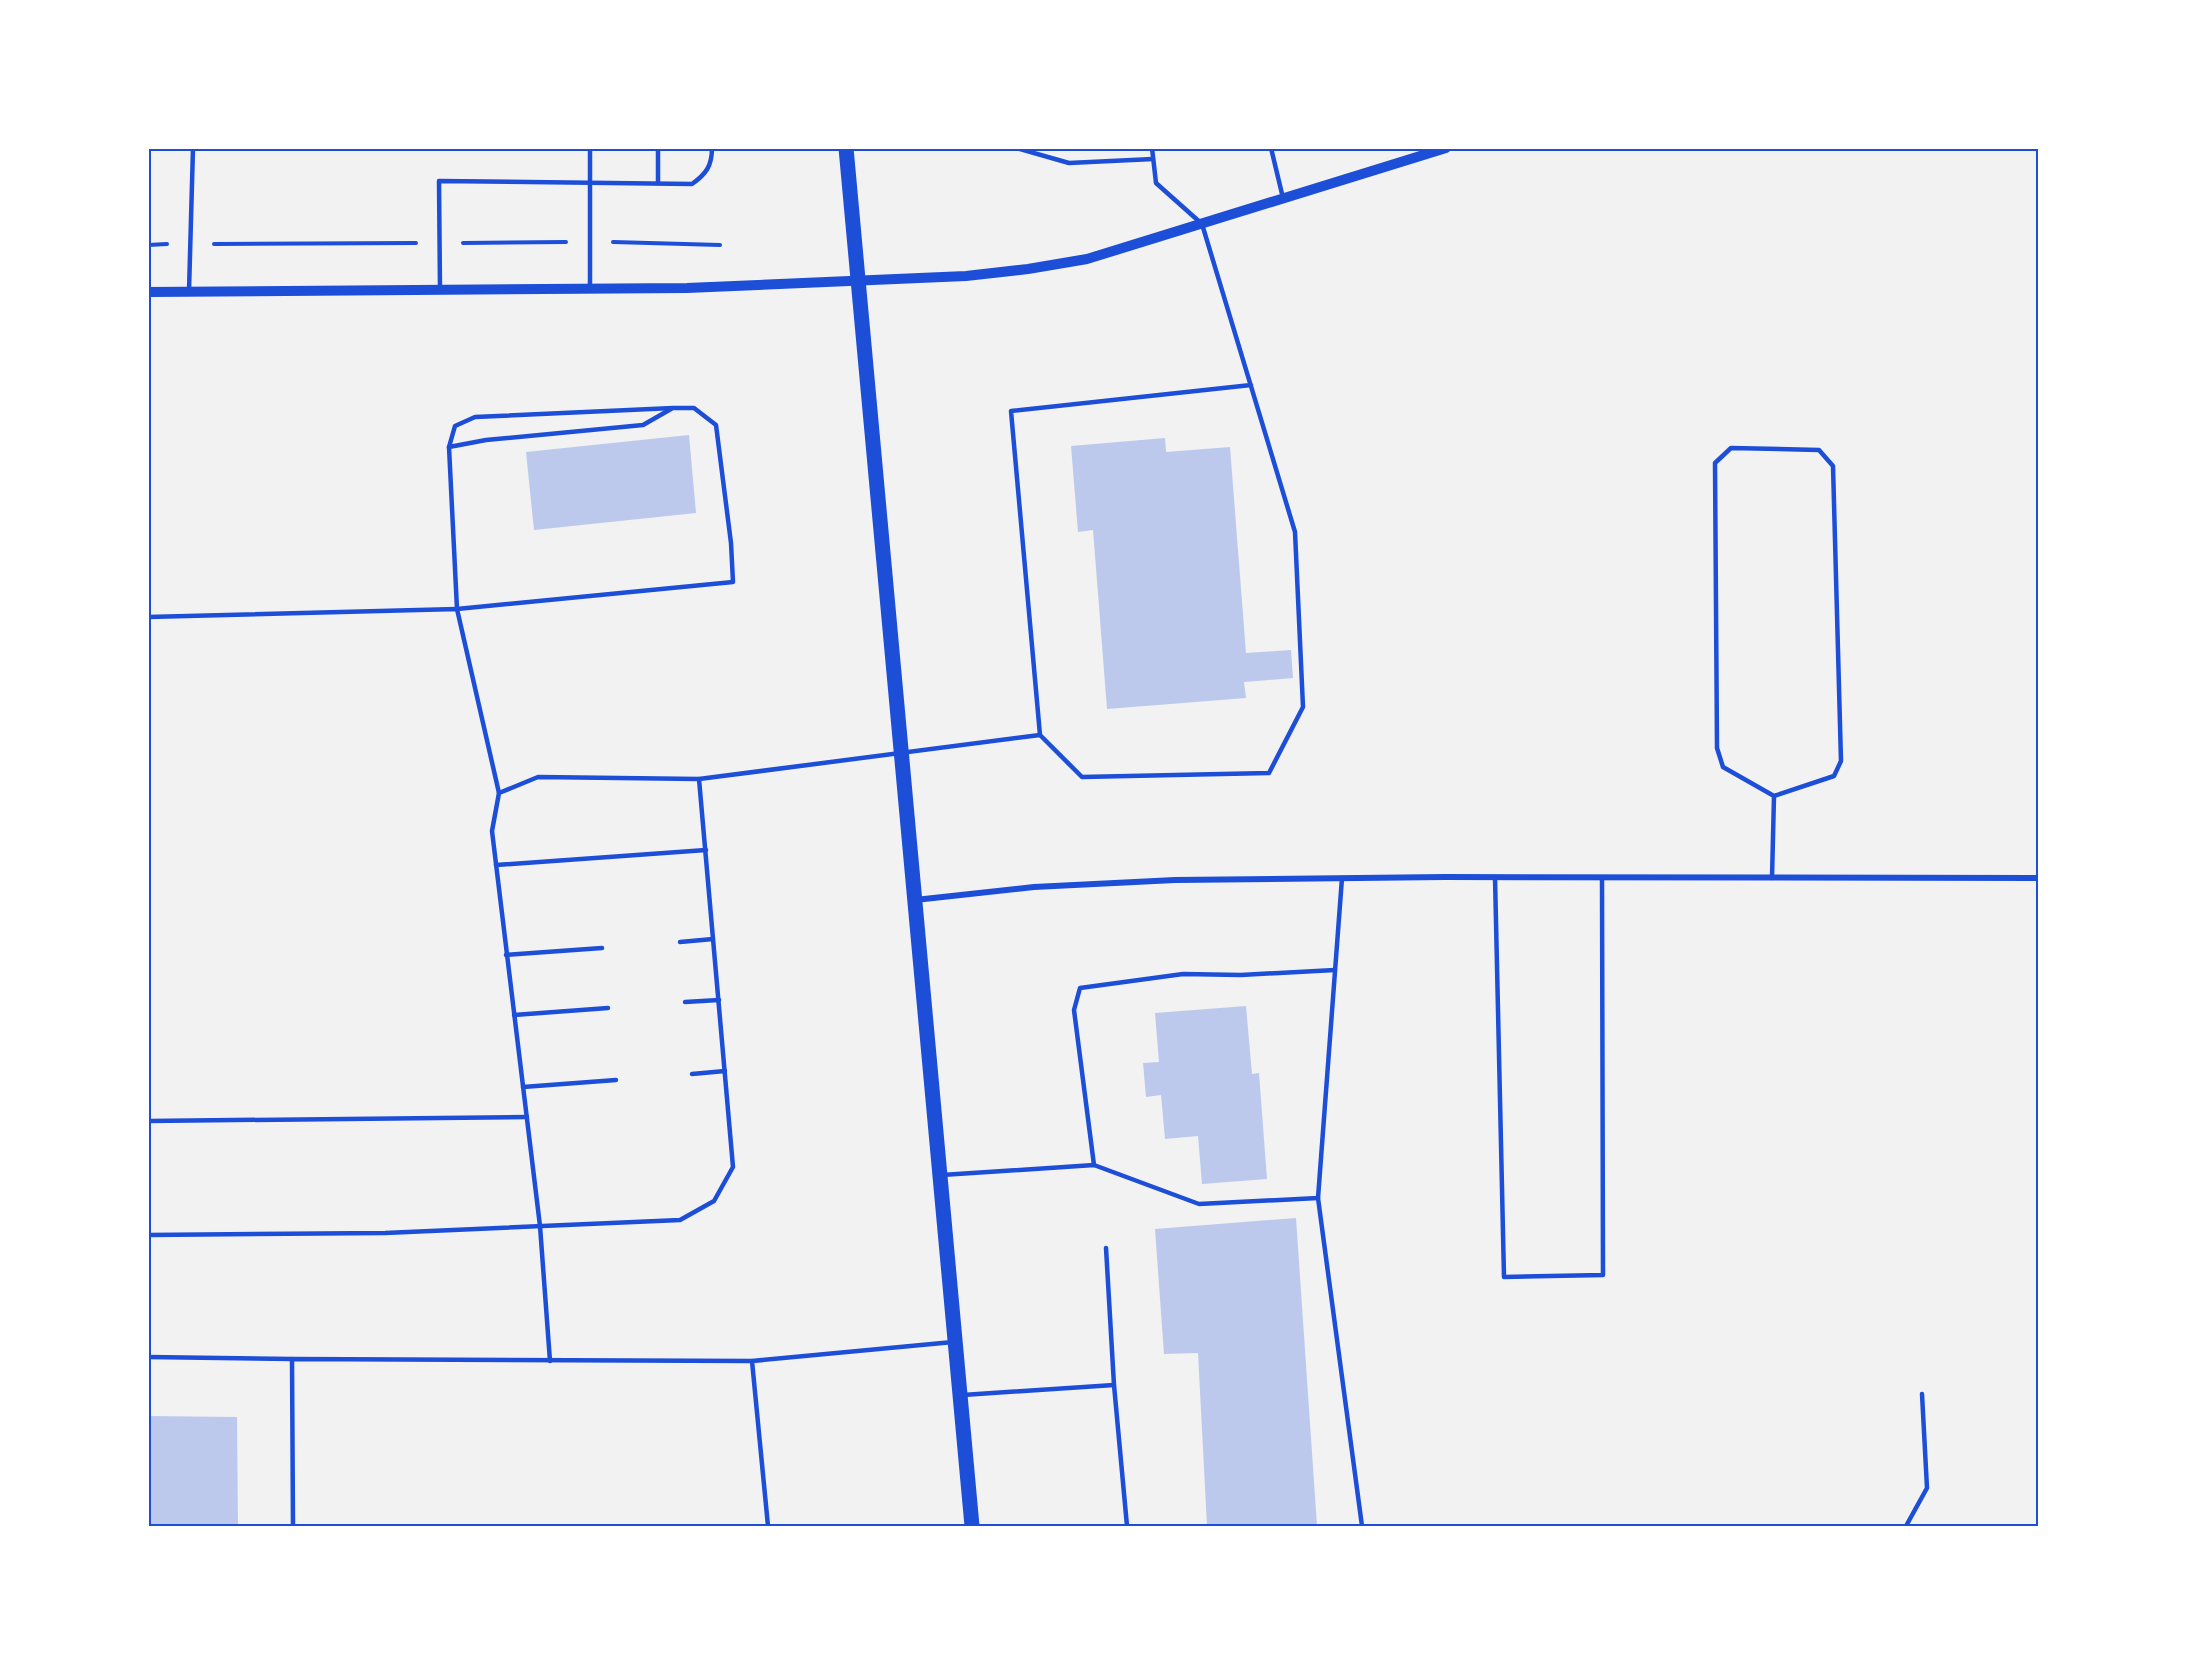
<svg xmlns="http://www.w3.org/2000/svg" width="2187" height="1675" font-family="Raleway,sans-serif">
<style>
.building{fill:#bdc9ec}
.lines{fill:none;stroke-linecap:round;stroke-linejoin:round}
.path{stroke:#1d4ed8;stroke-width:4}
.service{stroke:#1d4ed8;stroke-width:4.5}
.minor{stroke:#1d4ed8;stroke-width:6}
.tertiary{stroke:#1d4ed8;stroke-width:10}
.primary{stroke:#1d4ed8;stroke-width:15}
.neatline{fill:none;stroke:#1d4ed8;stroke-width:2}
</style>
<rect width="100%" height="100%" fill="#f2f2f2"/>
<!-- building -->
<g class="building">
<path d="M689 435 696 513 534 530 526 452Z"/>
<path d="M1165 438 1166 452 1230 447 1246 653 1291 650 1293 678 1244 682 1246 698 1107 709 1093 530 1078 532 1071 446Z"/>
<path d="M1246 1006 1252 1074 1259 1073 1267 1179 1202 1184 1198 1136 1165 1139 1161 1095 1146 1097 1143 1063 1159 1062 1155 1013Z"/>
<path d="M1296 1218 1317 1526H1207L1198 1353 1164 1354 1155 1229Z"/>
<path d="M148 1416 237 1417 238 1526H148Z"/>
</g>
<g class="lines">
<!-- path -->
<g class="path">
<path d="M613 242 720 245"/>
<path d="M463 243 566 242"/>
<path d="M214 244 416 243"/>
<path d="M148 245 167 244"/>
</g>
<!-- service -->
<g class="service">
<path d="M590 148V289"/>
<path d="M1016 148 1069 163 1153 159"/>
<path d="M1152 148 1156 183 1202 224 1295 532 1303 707 1269 773 1082 777 1040 735 1011 411 1251 385"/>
<path d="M1271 148 1283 198"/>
<path d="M658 183V148"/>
<path d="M440 290 439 181 692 184C706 174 712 166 712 148"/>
<path d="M189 291 193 148"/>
<path d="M673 408H694L716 425 731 543 733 582 457 609 449 447 455 426 475 417Z"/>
<path d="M449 447 486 440 643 425 671 409"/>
<path d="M148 617 457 609 499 793"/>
<path d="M496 865 706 850"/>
<path d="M1495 877 1504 1277 1603 1275 1602 877"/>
<path d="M1772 878 1774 796 1834 776 1841 761 1833 466 1819 450 1731 448 1715 463 1717 748 1723 767 1774 796"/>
<path d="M680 942 713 939"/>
<path d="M506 955 602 948"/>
<path d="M685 1002 719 1000"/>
<path d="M514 1015 608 1008"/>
<path d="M692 1074 725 1071"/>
<path d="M523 1087 616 1080"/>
<path d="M148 1121 527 1117"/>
<path d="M1094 1165 1074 1010 1080 988 1183 974 1241 975 1335 970"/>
<path d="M942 1175 1094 1165 1199 1204 1318 1198 1342 878"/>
<path d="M1318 1198 1362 1526"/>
<path d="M148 1235 385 1233 680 1220 714 1201 733 1167 699 779"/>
<path d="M1106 1248 1114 1385 1127 1526"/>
<path d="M148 1357 292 1359"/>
<path d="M550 1361 540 1226 492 831 499 793 538 777 699 779 1040 735"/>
<path d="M963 1395 1114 1385"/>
<path d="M293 1526 292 1359 752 1361"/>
<path d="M768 1526 752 1361 953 1342"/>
<path d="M1906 1526 1927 1488 1922 1394"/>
</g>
<!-- minor -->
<path class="minor" d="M915 900 1034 887 1175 880 1445 877 2038 878"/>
<!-- tertiary -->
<path class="tertiary" d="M148 292 687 288 966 276 1028 269 1087 259 1446 148"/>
<!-- primary -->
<path class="primary" d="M846 148 972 1526"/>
</g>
<!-- border -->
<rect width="2187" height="1675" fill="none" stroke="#ffffff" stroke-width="300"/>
<rect x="150" y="150" width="1887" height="1375" class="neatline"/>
</svg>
